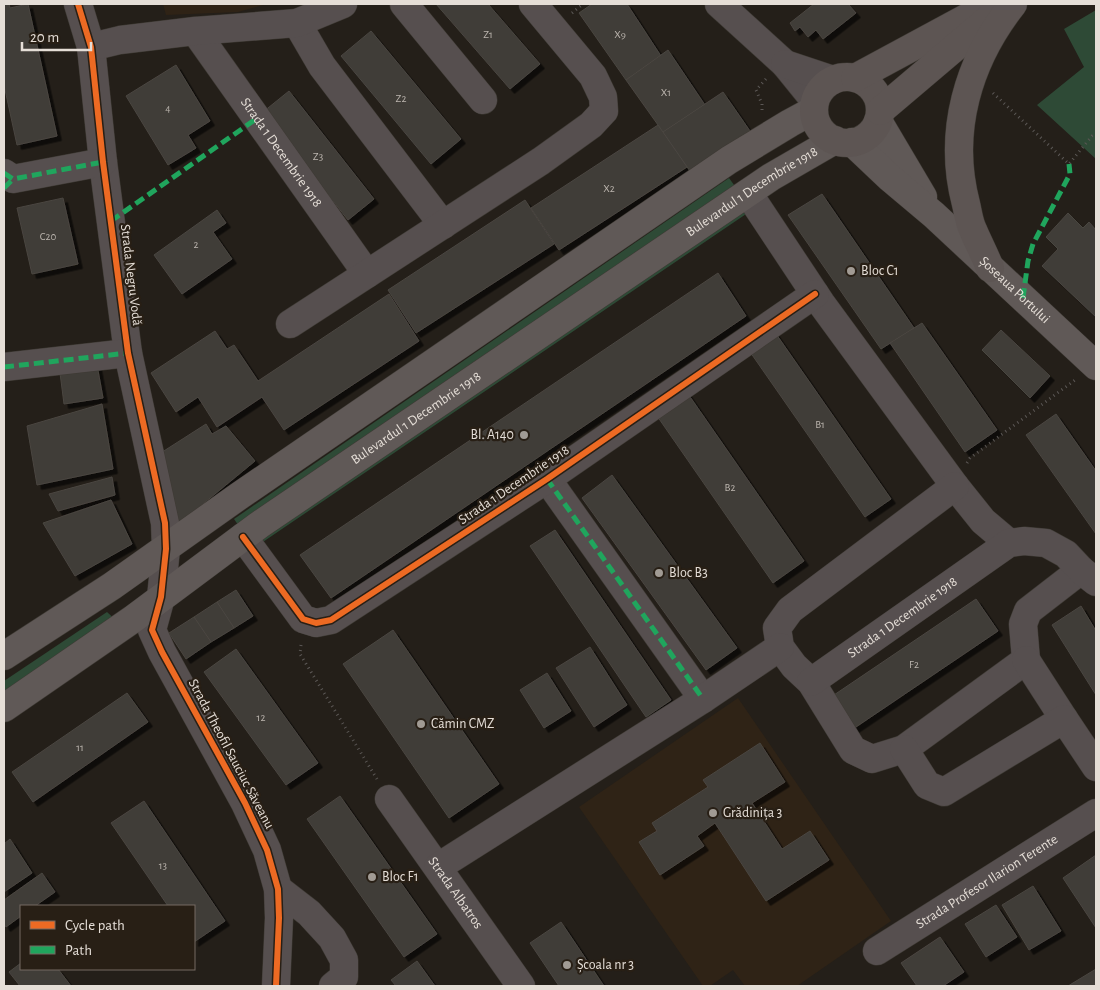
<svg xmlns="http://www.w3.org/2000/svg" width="1100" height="990" font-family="'Alegreya Sans',sans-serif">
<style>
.built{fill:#2f2316}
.green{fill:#2e4a36}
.building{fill:#403c37;stroke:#4a4641;filter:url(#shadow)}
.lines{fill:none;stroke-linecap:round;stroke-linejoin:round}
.minor-casing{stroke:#3e3a34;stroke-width:29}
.major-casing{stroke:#3e3a34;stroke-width:29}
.highway-casing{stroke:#3e3a34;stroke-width:29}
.path{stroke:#5c5856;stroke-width:3;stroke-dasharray:1 4;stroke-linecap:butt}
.minor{stroke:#564f4f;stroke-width:28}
.major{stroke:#605957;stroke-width:28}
.highway{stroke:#5d5553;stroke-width:28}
.quiet{stroke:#20a55d;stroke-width:5;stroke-dasharray:10 5;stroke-linecap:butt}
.cycleway-casing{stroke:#281f15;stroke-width:9}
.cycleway{stroke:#ed6a23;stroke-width:6}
.poi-dot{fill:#a19b94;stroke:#281f15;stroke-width:2}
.labels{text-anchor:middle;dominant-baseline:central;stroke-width:4.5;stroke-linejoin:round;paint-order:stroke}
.number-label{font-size:11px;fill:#bcb6af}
.street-label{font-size:14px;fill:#e5ded7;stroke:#281f15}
.poi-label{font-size:14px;fill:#e5ded7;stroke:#281f15;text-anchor:start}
</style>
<defs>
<filter id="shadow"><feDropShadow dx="4.5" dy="4.5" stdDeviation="0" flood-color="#0009"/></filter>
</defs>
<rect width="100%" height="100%" fill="#241f19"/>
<!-- built -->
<g class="built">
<path d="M163 4H267L238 12 166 15Z"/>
<path d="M738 698 891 921 797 986H745L733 970 710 986H703L579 807Z"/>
</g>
<!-- green -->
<g class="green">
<path d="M1096 10V159L1037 105 1084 67 1064 29Z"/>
<path d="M729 178 752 210 254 548 234 519Z"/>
<path d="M107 612 119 623 4 703V681Z"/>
</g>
<!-- building -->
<g class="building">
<path d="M4 4H9L10 8 28 4 57 136 17 145 4 85Z"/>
<path d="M436 4H488L540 64 510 89Z"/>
<path d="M592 4H627L661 56 626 80 579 13Z"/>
<path d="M814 4H848L856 13 823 39 816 30 808 37 800 27 795 31 790 23Z"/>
<path d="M371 31 461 139 431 164 341 56Z"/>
<path d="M668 50 705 105 663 132 626 80Z"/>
<path d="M176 65 210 121 188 135 196 148 168 165 126 96Z"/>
<path d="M289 91 374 199 348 220 263 112Z"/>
<path d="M723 92 750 131 690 171 663 132Z"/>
<path d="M658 125 687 167 559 250 531 208Z"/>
<path d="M822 194 914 328 881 349 788 215Z"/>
<path d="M63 198 78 264 32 274 17 208Z"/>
<path d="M525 200 554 244 416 333 388 290Z"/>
<path d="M217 210 226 223 213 232 232 259 182 294 154 255Z"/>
<path d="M1068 213 1083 228 1089 222 1096 230V317L1042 266 1058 249 1046 237Z"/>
<path d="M718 273 746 316 331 598 300 555Z"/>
<path d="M389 294 419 341 284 430 262 397 217 427 198 397 176 412 151 373 215 331 227 349 234 345 258 381Z"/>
<path d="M922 323 997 430 965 452 890 343Z"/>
<path d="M1001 330 1050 376 1030 398 982 350Z"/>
<path d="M774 331 891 499 865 517 748 349Z"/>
<path d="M97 365 103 398 64 404 60 373Z"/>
<path d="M686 391 804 561 773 583 655 413Z"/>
<path d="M102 404 113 469 37 485 27 426Z"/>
<path d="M1056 414 1096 471V534L1026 435Z"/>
<path d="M206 424 212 434 226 426 255 461 181 522 165 507 156 456Z"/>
<path d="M612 475 737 648 706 670 582 498Z"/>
<path d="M112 477 115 495 58 511 49 494Z"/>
<path d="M111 500 132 544 75 576 43 523Z"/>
<path d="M555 530 671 700 646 717 530 546Z"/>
<path d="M236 590 253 616 234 628 217 602Z"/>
<path d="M976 599 998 631 853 729 831 697Z"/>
<path d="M217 602 234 628 211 642 194 617Z"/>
<path d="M1081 606 1096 631V695L1052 625Z"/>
<path d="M194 617 211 642 186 659 169 633Z"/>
<path d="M393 630 499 784 449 818 343 664Z"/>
<path d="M590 647 627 705 594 727 556 668Z"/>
<path d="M236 649 318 763 286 785 204 672Z"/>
<path d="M547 673 571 711 544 728 520 690Z"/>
<path d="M127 693 148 722 33 802 12 772Z"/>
<path d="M760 743 785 782 752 803 782 849 810 831 829 860 766 901 715 823 697 836 704 846 660 875 639 842 657 831 652 823 708 787 703 780Z"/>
<path d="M340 796 437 934 404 957 307 819Z"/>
<path d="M144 801 225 921 194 942V906H168L111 823Z"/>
<path d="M10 839 32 873 4 892V844Z"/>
<path d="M1096 855V928L1063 878Z"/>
<path d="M42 873 55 892 35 906H21V916L6 927 4 924V900Z"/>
<path d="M1033 886 1061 931 1029 950 1002 905Z"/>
<path d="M996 905 1017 937 986 957 965 924Z"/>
<path d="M561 922 604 986H559L530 943Z"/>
<path d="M940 937 964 972 943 986H917L901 963Z"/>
<path d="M417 961 435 986H396L391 980Z"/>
<path d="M21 963V969H58L71 986H20L9 972Z"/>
<path d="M1096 969V986H1068Z"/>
</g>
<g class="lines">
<!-- minor casing -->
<g class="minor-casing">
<g id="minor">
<path d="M78 4 91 47 103 162 128 353 165 523 166 549 161 597 152 630 162 652 245 803 267 850 278 889 279 918 276 986"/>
<path d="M404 4 483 100"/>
<path d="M719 4 785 64 815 101"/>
<path d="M297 23 322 66 443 225"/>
<path id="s1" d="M195 31 367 274"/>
<path d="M91 47 120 40 195 31 297 23 343 4"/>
<path d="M785 64 833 80"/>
<path d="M4 173 13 179 103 162"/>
<path d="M748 193 821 303 955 486 983 521 1009 543"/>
<path d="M290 324 541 161 591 125 604 111 603 97 593 76 533 4"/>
<path d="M4 367 128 353"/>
<path d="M547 479 703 699"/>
<path d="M955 486 790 610 777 628 780 647 794 666 811 682 853 750 872 759 904 749 1026 660 1023 624 1028 611 1081 570"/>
<path d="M243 537 303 619 316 623 331 620 547 479 815 294"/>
<path d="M1026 660 1064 719"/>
<path id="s2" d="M811 682 1009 543 1024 541 1046 543 1066 554 1081 570 1096 582"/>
<path d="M904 749 927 785 944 792 1064 719 1096 767"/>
<path id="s3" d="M389 799 521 986"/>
<path d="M438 867 703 699 780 647"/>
<path d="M278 889 309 913 332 938 344 960V977L333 986"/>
<path id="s4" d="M877 951 1096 813"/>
</g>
</g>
<!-- major casing -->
<g class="major-casing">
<g id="major">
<path d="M878 121 923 197"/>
<path id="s5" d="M852 142 890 178 934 215 1096 366"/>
<path d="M4 656 112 586 239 496 729 160 790 123 814 110"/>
<path id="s6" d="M4 708 133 619 259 525 771 177 835 140"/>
</g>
</g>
<!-- highway casing -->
<g class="highway-casing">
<g id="highway">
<circle cx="847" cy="110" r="33"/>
<path d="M855 78 981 10"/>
<path d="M880 111 999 10"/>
<path d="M990 268C985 255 978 242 973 230 969 222 968 212 966 204 947 132 968 61 1013 4"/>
</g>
</g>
<!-- path -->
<g class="path">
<path d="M572 13 583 4"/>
<path d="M993 93 1069 164 1092 136 1096 134"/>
<path d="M762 110V104L756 90 766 79"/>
<path d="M967 463 970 458 1075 380"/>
<path d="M301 645 300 654 377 779"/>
</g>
<!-- minor -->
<use href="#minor" class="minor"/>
<!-- major -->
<use href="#major" class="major"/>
<!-- highway -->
<use href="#highway" class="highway"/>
<!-- quiet -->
<g class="quiet">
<path d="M4 173 13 179 103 162"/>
<path d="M4 188 13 179"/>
<path d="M111 221 256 119"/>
<path d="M1023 298 1028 261 1033 244 1070 174 1069 164"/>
<path d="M4 367 128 353"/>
<path d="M547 479 703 699"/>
</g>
<!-- cycleway casing -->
<g class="cycleway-casing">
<g id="cycleway">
<path d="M78 4 91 47 103 162 128 353 165 523 166 549 161 597 152 630 162 652 245 803 267 850 278 889 279 918 276 986"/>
<path d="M243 537 303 619 316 623 331 620 547 479 815 294"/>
</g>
</g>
<!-- cycleway -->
<use href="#cycleway" class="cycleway"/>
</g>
<!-- markers -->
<g class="poi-dot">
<circle cx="851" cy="271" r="5"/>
<circle cx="524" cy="435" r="5"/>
<circle cx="659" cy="573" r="5"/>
<circle cx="421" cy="724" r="5"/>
<circle cx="713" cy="813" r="5"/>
<circle cx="372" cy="877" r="5"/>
<circle cx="567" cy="965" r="5"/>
</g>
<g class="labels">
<!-- number labels -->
<g class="number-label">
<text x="488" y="34">Z1</text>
<text x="620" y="34">X9</text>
<text x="666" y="92">X1</text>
<text x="401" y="98">Z2</text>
<text x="168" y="108">4</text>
<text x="318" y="156">Z3</text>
<text x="609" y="188">X2</text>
<text x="48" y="236">C20</text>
<text x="196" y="244">2</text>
<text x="820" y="424">B1</text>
<text x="730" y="487">B2</text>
<text x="914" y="664">F2</text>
<text x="261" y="717">12</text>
<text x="80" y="747">11</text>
<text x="163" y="865">13</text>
</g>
<!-- street labels -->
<g class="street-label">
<text stroke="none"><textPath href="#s1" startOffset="149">Strada 1 Decembrie 1918</textPath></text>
<text stroke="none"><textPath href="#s6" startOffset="909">Bulevardul 1 Decembrie 1918</textPath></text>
<text transform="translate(131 275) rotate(83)">Strada Negru Vodă</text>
<text stroke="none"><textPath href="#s5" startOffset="220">Șoseaua Portului</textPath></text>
<text stroke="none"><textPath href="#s6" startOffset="504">Bulevardul 1 Decembrie 1918</textPath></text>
<text transform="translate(514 485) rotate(-34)">Strada 1 Decembrie 1918</text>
<text stroke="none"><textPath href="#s2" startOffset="112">Strada 1 Decembrie 1918</textPath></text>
<text transform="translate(231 754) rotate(62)">Strada Theofil Sauciuc Săveanu</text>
<text stroke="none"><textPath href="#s4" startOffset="130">Strada Profesor Ilarion Terente</textPath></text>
<text stroke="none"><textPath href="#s3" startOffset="115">Strada Albatros</textPath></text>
</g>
<!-- poi labels -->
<g class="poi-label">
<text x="861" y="271">Bloc C1</text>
<text x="514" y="435" text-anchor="end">Bl. A140</text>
<text x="669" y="573">Bloc B3</text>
<text x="431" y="724">Cămin CMZ</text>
<text x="723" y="813">Grădinița 3</text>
<text x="382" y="877">Bloc F1</text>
<text x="577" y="965">Școala nr 3</text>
</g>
</g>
<!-- border -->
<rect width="1100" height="990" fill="none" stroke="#e5ded7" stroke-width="10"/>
<!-- legend -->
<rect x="20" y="905" width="175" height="65" fill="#281f15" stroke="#746b63"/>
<rect x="30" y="921" width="25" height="8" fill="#ed6a23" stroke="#746b63"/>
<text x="65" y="930" font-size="15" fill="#e5ded7">Cycle path</text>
<rect x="30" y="946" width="25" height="8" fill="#20a55d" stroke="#746b63"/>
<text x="65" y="955" font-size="15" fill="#e5ded7">Path</text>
<!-- scale -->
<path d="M22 42v8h69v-8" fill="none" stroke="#e5ded7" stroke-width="2.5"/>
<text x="30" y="42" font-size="15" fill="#e5ded7" stroke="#281f15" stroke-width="4" paint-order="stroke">20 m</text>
</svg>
